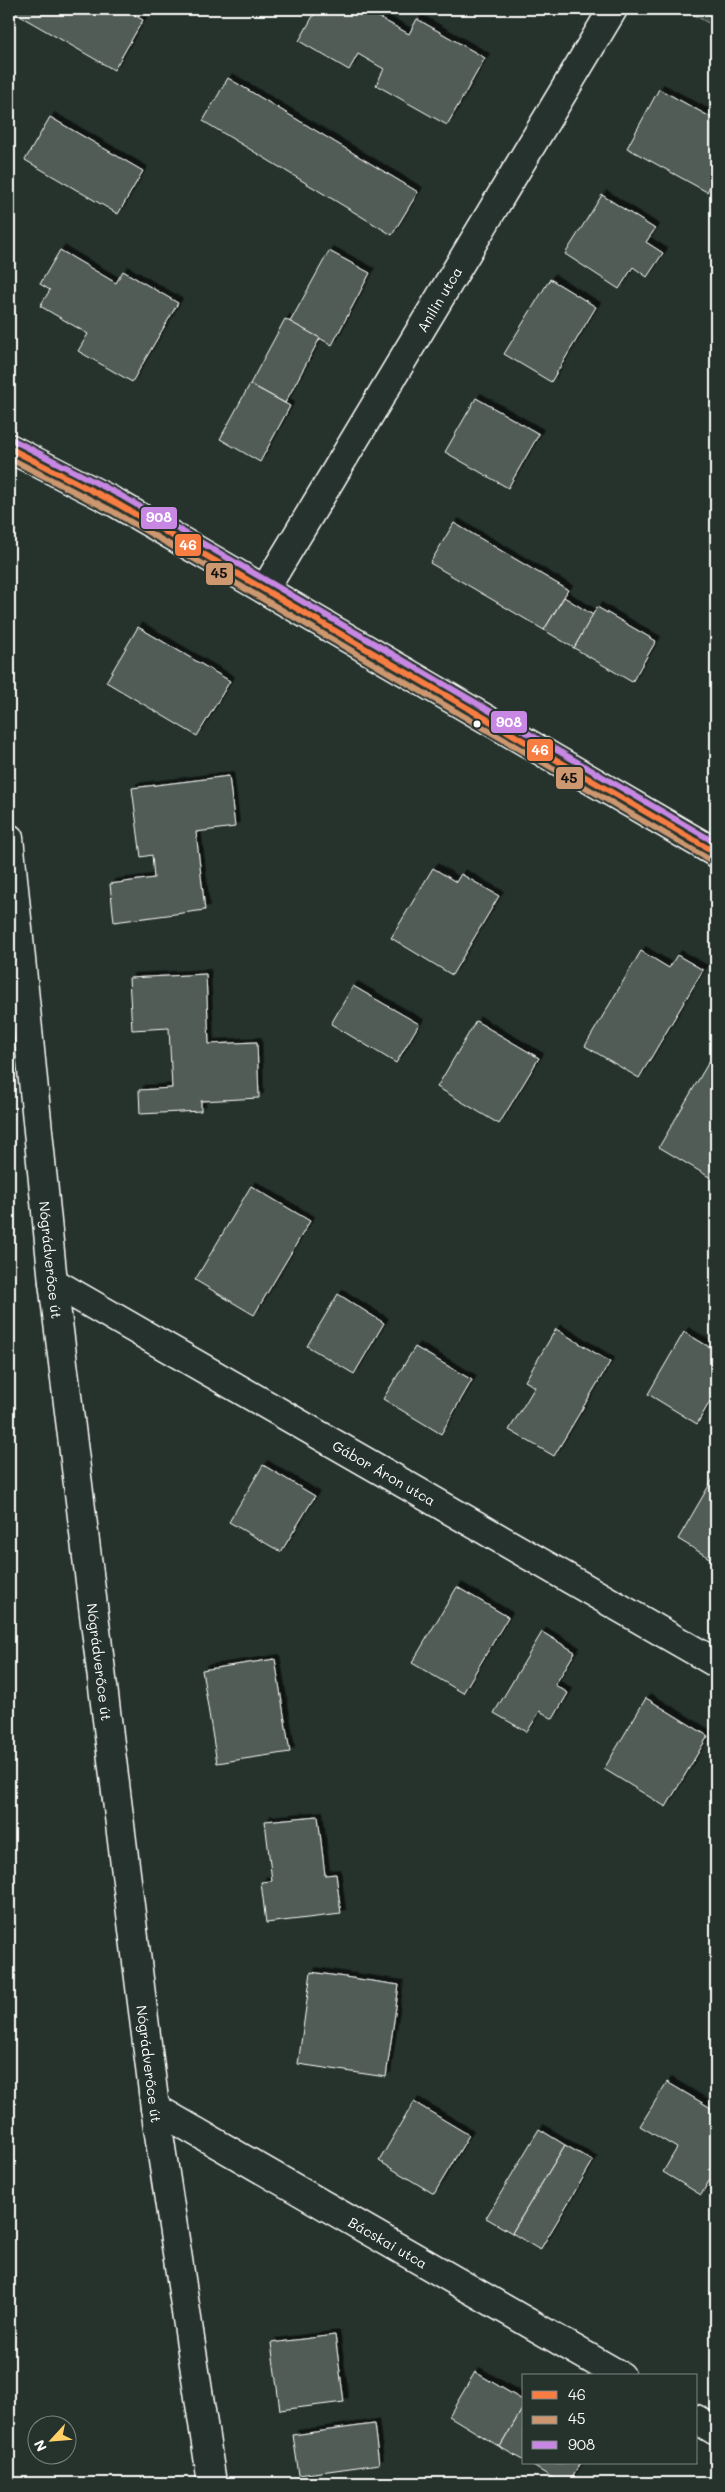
<svg xmlns="http://www.w3.org/2000/svg" width="725" height="2492" font-family="Mali,sans-serif">
<style>
.green{fill:#3e4944;stroke:#9ea4a2}
.building{fill:#515c57;stroke:#fff;filter:url(#shadow)}
.lines{fill:none;stroke-linecap:round;stroke-linejoin:round}
.street-casing{stroke:#fff;stroke-width:31}
.secondary-casing{stroke:#fff;stroke-width:31}
.street{stroke:#26332d;stroke-width:28}
.secondary{stroke:#26332d;stroke-width:28}
.bus-1-casing{stroke:#26332d;stroke-width:10}
.bus-2-casing{stroke:#26332d;stroke-width:10}
.bus-3-casing{stroke:#26332d;stroke-width:10}
.bus-1{stroke:#f77d43;stroke-width:6}
.bus-2{stroke:#cd976f;stroke-width:6}
.bus-3{stroke:#c787e3;stroke-width:6}
.bus-dot{fill:#fff;stroke:#26332d;stroke-width:2}
.labels{text-anchor:middle;dominant-baseline:central;stroke-width:4.5;stroke-linejoin:round;paint-order:stroke}
.street-label{font-size:14px;fill:#fff;stroke:#26332d}
.line-badge{stroke:#26332d;stroke-width:2}
.badge-label{font-size:14px;text-anchor:middle;font-weight:bold;fill:#fff}
.pale-badge-label{font-size:14px;text-anchor:middle;font-weight:bold;fill:#111}
</style>
<defs>
<filter id="shadow"><feDropShadow dx="4.5" dy="-4.5" stdDeviation="0" flood-color="#0009"/></filter>
</defs>
<rect width="100%" height="100%" fill="#26332d"/>
<filter id="ink" filterUnits="userSpaceOnUse"><feTurbulence type="fractalNoise" baseFrequency=".02" numOctaves="2"/><feDisplacementMap in="SourceGraphic" scale="10" xChannelSelector="R" yChannelSelector="G"/><feConvolveMatrix kernelMatrix="1 2 1 2 8 2 1 2 1" color-interpolation-filters="sRGB"/></filter>
<g filter="url(#ink)">
<!-- green -->
<path class="green" d="M683 9H716V27Z"/>
<!-- building -->
<g class="building">
<path d="M15 9H138L134 15 143 20 114 70 13 12Z"/>
<path d="M317 9H382L378 17 409 34 417 19 485 58 447 125 376 85 384 69 358 54 349 70 299 41Z"/>
<path d="M228 78 418 192 392 235 203 121Z"/>
<path d="M659 89 716 120V174L707 192 627 148Z"/>
<path d="M50 117 143 171 118 214 25 160Z"/>
<path d="M602 195 655 229 646 242 663 253 647 277 633 267 619 289 565 254Z"/>
<path d="M60 250 116 283 123 271 178 303 132 382 78 351 88 334 40 306 50 290 40 284Z"/>
<path d="M329 251 370 273 332 345 290 322Z"/>
<path d="M550 279 596 307 551 382 504 354Z"/>
<path d="M285 319 320 338 285 403 250 384Z"/>
<path d="M250 384 290 406 260 462 220 439Z"/>
<path d="M476 398 539 434 508 488 445 452Z"/>
<path d="M454 523 568 590 544 630 430 563Z"/>
<path d="M564 597 593 615 574 648 544 630Z"/>
<path d="M597 607 656 641 632 682 574 648Z"/>
<path d="M138 627 230 681 197 736 106 682Z"/>
<path d="M229 776 235 827 196 832 205 910 114 922 110 884 154 878 152 855 141 857 132 788Z"/>
<path d="M433 868 456 882 461 874 499 896 452 975 391 938Z"/>
<path d="M641 951 669 968 677 955 703 970 639 1078 585 1046Z"/>
<path d="M206 974 209 1044 257 1042 259 1098 201 1101V1111L140 1114 139 1090 172 1088 169 1028 132 1030 129 978Z"/>
<path d="M353 986 419 1024 396 1063 331 1024Z"/>
<path d="M476 1021 539 1058 499 1124 437 1087Z"/>
<path d="M713 1055 716 1057V1181L659 1147Z"/>
<path d="M251 1186 310 1221 254 1315 195 1280Z"/>
<path d="M338 1294 384 1323 354 1374 307 1346Z"/>
<path d="M556 1329 610 1362 554 1456 509 1430 535 1387 525 1381Z"/>
<path d="M684 1332 716 1351V1391L697 1424 648 1394Z"/>
<path d="M415 1347 472 1380 441 1434 383 1399Z"/>
<path d="M263 1465 315 1496 281 1552 229 1522Z"/>
<path d="M714 1477 716 1479V1562L678 1539Z"/>
<path d="M457 1587 508 1617 463 1693 412 1663Z"/>
<path d="M542 1632 575 1652 555 1685 568 1693 553 1719 540 1711 527 1732 494 1713Z"/>
<path d="M275 1659 290 1752 217 1763 202 1670Z"/>
<path d="M646 1698 708 1736 666 1807 604 1769Z"/>
<path d="M318 1816 325 1875 336 1874 341 1914 266 1923 261 1882 272 1881 265 1821Z"/>
<path d="M311 1972 399 1985 386 2077 298 2064Z"/>
<path d="M667 2082 716 2111V2169L701 2195 663 2172 677 2148 640 2126Z"/>
<path d="M414 2102 469 2135 434 2194 379 2161Z"/>
<path d="M539 2129 565 2145 512 2233 486 2218Z"/>
<path d="M565 2145 593 2161 540 2250 512 2233Z"/>
<path d="M335 2335 344 2402 280 2410 271 2343Z"/>
<path d="M475 2372 524 2401V2406L500 2447 449 2416Z"/>
<path d="M524 2406V2461L500 2447Z"/>
<path d="M374 2424 379 2464 299 2475 293 2435Z"/>
<path d="M528 2463H581L569 2483H561Z"/>
</g>
<g class="lines">
<!-- street casing -->
<g class="street-casing">
<g id="street">
<path id="s1" d="M265 589 613 9"/>
<path id="s2" d="M9 838 53 1282 155 2108 212 2483"/>
<path id="s3" d="M53 1282 716 1663"/>
<path id="s4" d="M155 2108 621 2376"/>
<path d="M696 2419 716 2431"/>
</g>
</g>
<!-- secondary casing -->
<g class="secondary-casing">
<path id="secondary" d="M9 448 116 503 716 853"/>
</g>
<!-- street -->
<use href="#street" class="street"/>
<!-- secondary -->
<use href="#secondary" class="secondary"/>
<!-- bus-1 casing -->
<g class="bus-1-casing">
<path id="bus-1" d="M9 448 116 503 716 853"/>
</g>
<!-- bus-2 casing -->
<g class="bus-2-casing">
<path id="bus-2" d="M9 458 112 511 712 861"/>
</g>
<!-- bus-3 casing -->
<g class="bus-3-casing">
<path id="bus-3" d="M13 440 120 495 716 843"/>
</g>
<!-- bus-1 -->
<use href="#bus-1" class="bus-1"/>
<!-- bus-2 -->
<use href="#bus-2" class="bus-2"/>
<!-- bus-3 -->
<use href="#bus-3" class="bus-3"/>
</g>
</g>
<!-- markers -->
<circle class="bus-dot" cx="477" cy="724" r="4.5"/>
<g class="labels">
<!-- street labels -->
<g class="street-label">
<text stroke="none"><textPath href="#s1" startOffset="338">Anilin utca</textPath></text>
<text stroke="none"><textPath href="#s2" startOffset="424">Nógrádverőce út</textPath></text>
<text stroke="none"><textPath href="#s3" startOffset="382">Gábor Áron utca</textPath></text>
<text stroke="none"><textPath href="#s2" startOffset="829">Nógrádverőce út</textPath></text>
<text stroke="none"><textPath href="#s2" startOffset="1234">Nógrádverőce út</textPath></text>
<text stroke="none"><textPath href="#s4" startOffset="269">Bácskai utca</textPath></text>
</g>
</g>
<g class="line-badge">
<rect x="140" y="506" width="38" height="24" rx="5" fill="#c787e3"/>
<rect x="174" y="533" width="28" height="24" rx="5" fill="#f77d43"/>
<rect x="205" y="562" width="29" height="24" rx="5" fill="#cd976f"/>
<rect x="490" y="710" width="38" height="24" rx="5" fill="#c787e3"/>
<rect x="526" y="738" width="28" height="24" rx="5" fill="#f77d43"/>
<rect x="555" y="766" width="29" height="24" rx="5" fill="#cd976f"/>
</g>
<g class="badge-label">
<text x="159" y="522">908</text>
<text x="188" y="550">46</text>
<text x="509" y="727">908</text>
<text x="540" y="755">46</text>
</g>
<g class="pale-badge-label">
<text x="219" y="578">45</text>
<text x="569" y="783">45</text>
</g>
<!-- margin -->
<rect width="725" height="2492" fill="none" stroke="#26332d" stroke-width="30"/>
<rect x="15" y="15" width="695" height="2462" fill="none" stroke="#fff" stroke-width="2" filter="url(#ink)"/>
<!-- legend -->
<rect x="522" y="2374" width="175" height="90" fill="#26332d" stroke="#7d8581"/>
<rect x="532" y="2391" width="25" height="8" fill="#f77d43" stroke="#7d8581"/>
<text x="568" y="2400" font-size="15" fill="#ffffff">46</text>
<rect x="532" y="2416" width="25" height="8" fill="#cd976f" stroke="#7d8581"/>
<text x="568" y="2424" font-size="15" fill="#ffffff">45</text>
<rect x="532" y="2441" width="25" height="8" fill="#c787e3" stroke="#7d8581"/>
<text x="568" y="2450" font-size="15" fill="#ffffff">908</text>
<!-- north arrow -->
<g transform="translate(52 2440) rotate(244)"><circle r="24" fill="#26332d" stroke="#7d8581"/>
<path d="M0-4L9 19L0 12L-9 19Z" fill="#ffd166"/>
<text y="-8" font-size="14" font-weight="bold" text-anchor="middle" fill="#ffffff">N</text>
</g>
</svg>
